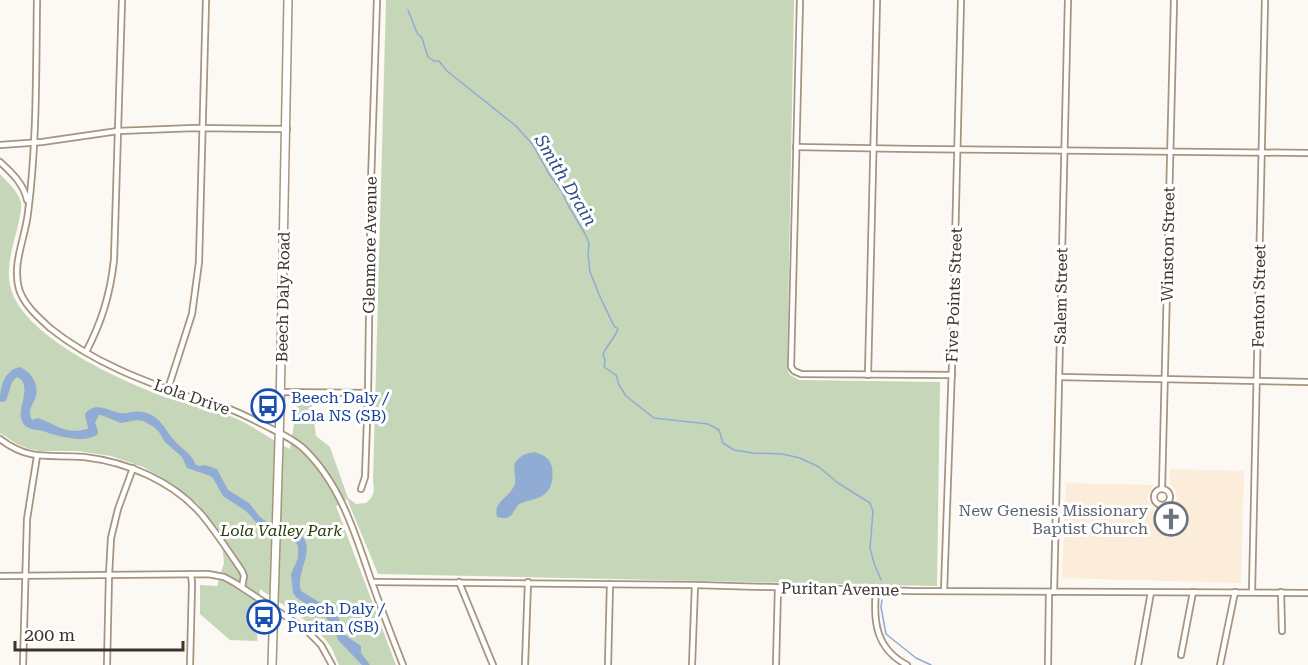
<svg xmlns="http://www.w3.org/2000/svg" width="1308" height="665" font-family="'Roboto Serif',serif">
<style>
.built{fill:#fcecda}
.green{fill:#c6d6b9}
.water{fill:#90abd4}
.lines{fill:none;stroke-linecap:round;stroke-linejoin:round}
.stream{stroke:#90abd4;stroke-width:1.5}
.minor-casing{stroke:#a7947e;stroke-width:8}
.secondary-casing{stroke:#a7947e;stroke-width:10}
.minor{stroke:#fff;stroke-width:4.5}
.secondary{stroke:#fff;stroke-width:7}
.labels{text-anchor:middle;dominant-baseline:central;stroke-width:6;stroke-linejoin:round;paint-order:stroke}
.street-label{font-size:16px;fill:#3b332a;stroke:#fff}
.transit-label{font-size:16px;fill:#164399;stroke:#fff;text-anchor:start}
.worship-label{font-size:16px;fill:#5b616d;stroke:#fff;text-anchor:end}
.park-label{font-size:16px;font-style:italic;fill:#273c0b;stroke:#fff}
.water-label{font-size:18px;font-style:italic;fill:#2c5085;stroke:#fff}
</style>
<rect width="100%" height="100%" fill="#fcf8f3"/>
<!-- built -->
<path class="built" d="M1170 469 1244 471 1241 583 1062 578 1066 483 1153 485 1147 498 1151 507 1157 512H1166L1173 510 1176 503 1177 496 1175 488 1170 485Z"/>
<!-- green -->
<path class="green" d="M386 0H794L787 369 790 375 799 380 940 382 937 586 378 574 347 499 336 506 396 665H339C336 659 334 653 331 647 314 622 284 606 260 589L257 641 230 640 200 614V585L217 586 224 563 221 533 197 503 171 483 143 467 111 456 77 451H40L29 449 17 444 0 433V174C7 182 20 193 21 203 22 210 19 219 18 226 12 249 3 275 14 297 35 342 123 382 168 398 189 405 210 408 230 416 251 424 270 439 290 449L298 400H311L316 436 330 447 348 498 356 504 366 503C374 496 375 491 373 481Z"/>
<!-- water -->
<g class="water">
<path d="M20 367C31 372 39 383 36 396 33 405 27 410 32 420L38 418C58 425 65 435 87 429L88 428 85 414C95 401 107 410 120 413 128 414 135 410 143 412 161 416 164 429 174 440 183 451 189 450 196 465L200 466 205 465 217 469 228 490 249 503 260 517 268 523 292 525 293 530C323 544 294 570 301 591L324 605 338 616 345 635 361 646V653L370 665H362L338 640 335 631 325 616 297 598 293 593 291 574 298 558V548L297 544 289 536 267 532 261 528 246 511 223 496 213 478 208 475 187 468 182 457 165 442 159 432 154 427 143 421 137 420 121 423 101 415H99L95 423 98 431 97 435C84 443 60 437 46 432 37 428 27 432 22 421 16 408 34 385 17 377L12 382 6 401 0 402C0 387 4 370 20 367Z"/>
<path d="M535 452C540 454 544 455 548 459 555 467 554 487 545 494 538 500 527 500 519 504 511 513 513 521 497 517 493 501 509 498 514 486 518 477 510 467 518 459 523 454 529 453 535 452Z"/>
</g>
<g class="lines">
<!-- stream -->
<g class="stream">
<path d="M408 10 417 33 422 38 428 57 434 61H439L447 71 516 126 533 145 549 174 562 192 568 205 585 234 589 243 588 255 590 272 601 299 614 326 618 329C615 338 607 345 603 354L605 360 604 367 616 375 619 385 626 396 654 418 708 424 719 430 723 443 734 450 753 453 782 454 800 458 819 467 838 483 870 503 873 511 870 548 874 563 881 580"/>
<path d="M882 600 881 607 886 634 916 658 931 665"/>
</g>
<!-- minor casing -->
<g class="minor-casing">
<g id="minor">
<path d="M37 0C36 71 37 143 28 213 25 239 12 263 19 289 24 305 38 317 50 328 92 362 145 382 196 399 206 402 217 405 227 408 241 413 254 420 268 427 280 433 293 439 303 448 340 483 355 533 371 580 381 608 392 637 403 665"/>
<path d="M800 0 791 367 794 371 801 374 952 375"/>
<path d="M0 145 42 142 118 131 194 128 287 129"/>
<path d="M796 147 913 149 1308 153"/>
<path d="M0 162C11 172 24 184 27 200"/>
<path d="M86 352C102 321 110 295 114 260L122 0"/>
<path d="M868 375 877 0"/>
<path d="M1059 377 1308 382"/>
<path d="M168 389 192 314 199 262 206 0"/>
<path d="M280 392 368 393"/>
<path d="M0 439C30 462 49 454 84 457 127 462 173 481 202 515 216 532 229 552 242 571L244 576 242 587"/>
<path d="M361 489 365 477 368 393 371 182 377 0"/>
<path d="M1162 489 1174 0"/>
<circle cx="1162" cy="497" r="8"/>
<path d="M0 576 208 574 224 577 235 583 305 629 321 645 332 665"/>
<path d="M372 582 695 585 911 591 1308 593"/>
<path d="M459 582 493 665"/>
<path d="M876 590C873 622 876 649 907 665"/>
<path d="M944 591 952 366 961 0"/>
<path d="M1054 592 1068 0"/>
<path d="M1252 592 1265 0"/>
<path d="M1281 592 1282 631"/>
<path d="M1181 655 1193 592"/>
<path d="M23 665 27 519 37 456"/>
<path d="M107 665 109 575 111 538 118 509 133 468"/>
<path d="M190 665 192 584 191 574"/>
<path d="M525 665 528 582"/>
<path d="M608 665 610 584"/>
<path d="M692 665 695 585"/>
<path d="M776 665 778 588"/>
<path d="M1048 665 1049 592"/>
<path d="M1138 665 1151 592"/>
<path d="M1220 665 1235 592"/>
</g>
</g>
<!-- secondary casing -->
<g class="secondary-casing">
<path id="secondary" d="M272 665 280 409 288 0"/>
</g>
<!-- minor -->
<use href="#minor" class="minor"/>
<!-- secondary -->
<use href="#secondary" class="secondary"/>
</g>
<!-- icons -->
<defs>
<g id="bus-ring" transform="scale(1.725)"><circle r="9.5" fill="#fff" stroke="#1a4fb4" stroke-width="1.5"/><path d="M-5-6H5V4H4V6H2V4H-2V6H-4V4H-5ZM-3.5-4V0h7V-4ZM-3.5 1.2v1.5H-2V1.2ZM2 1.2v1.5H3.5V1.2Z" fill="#1a4fb4"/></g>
<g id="church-ring" transform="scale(1.725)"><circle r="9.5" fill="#fff" stroke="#6b7280" stroke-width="1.5"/><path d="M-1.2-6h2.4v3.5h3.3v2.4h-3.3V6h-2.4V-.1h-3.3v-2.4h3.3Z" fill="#6b7280"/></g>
</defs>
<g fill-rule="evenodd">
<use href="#bus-ring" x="268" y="406"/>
<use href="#church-ring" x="1171" y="519"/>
<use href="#bus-ring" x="264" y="617"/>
</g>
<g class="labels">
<!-- street labels -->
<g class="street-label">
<text transform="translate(1168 244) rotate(-89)">Winston Street</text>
<text transform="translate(370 245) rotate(-89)">Glenmore Avenue</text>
<text transform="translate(954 295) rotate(-88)">Five Points Street</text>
<text transform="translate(1061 296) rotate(-89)">Salem Street</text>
<text transform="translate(1259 296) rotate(-89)">Fenton Street</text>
<text transform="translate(283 297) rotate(-89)">Beech Daly Road</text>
<text transform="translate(192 397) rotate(19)">Lola Drive</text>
<text transform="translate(840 589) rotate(1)">Puritan Avenue</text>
</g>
<!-- transit labels -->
<g class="transit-label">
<text x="291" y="397">Beech Daly /<tspan x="291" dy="18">Lola NS (SB)</tspan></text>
<text x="287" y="608">Beech Daly /<tspan x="287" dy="18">Puritan (SB)</tspan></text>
</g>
<!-- worship labels -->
<g class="worship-label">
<text x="1148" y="510">New Genesis Missionary<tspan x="1148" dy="18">Baptist Church</tspan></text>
</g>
<!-- park labels -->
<g class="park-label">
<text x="281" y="530">Lola Valley Park</text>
</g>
<!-- water labels -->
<g class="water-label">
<text transform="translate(566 180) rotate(59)">Smith Drain</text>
</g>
</g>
<!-- scale -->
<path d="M15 641v9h168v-9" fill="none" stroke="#3b332a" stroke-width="3"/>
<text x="24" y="641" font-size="18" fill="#3b332a" stroke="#ffffff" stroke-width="4.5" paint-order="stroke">200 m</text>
</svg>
